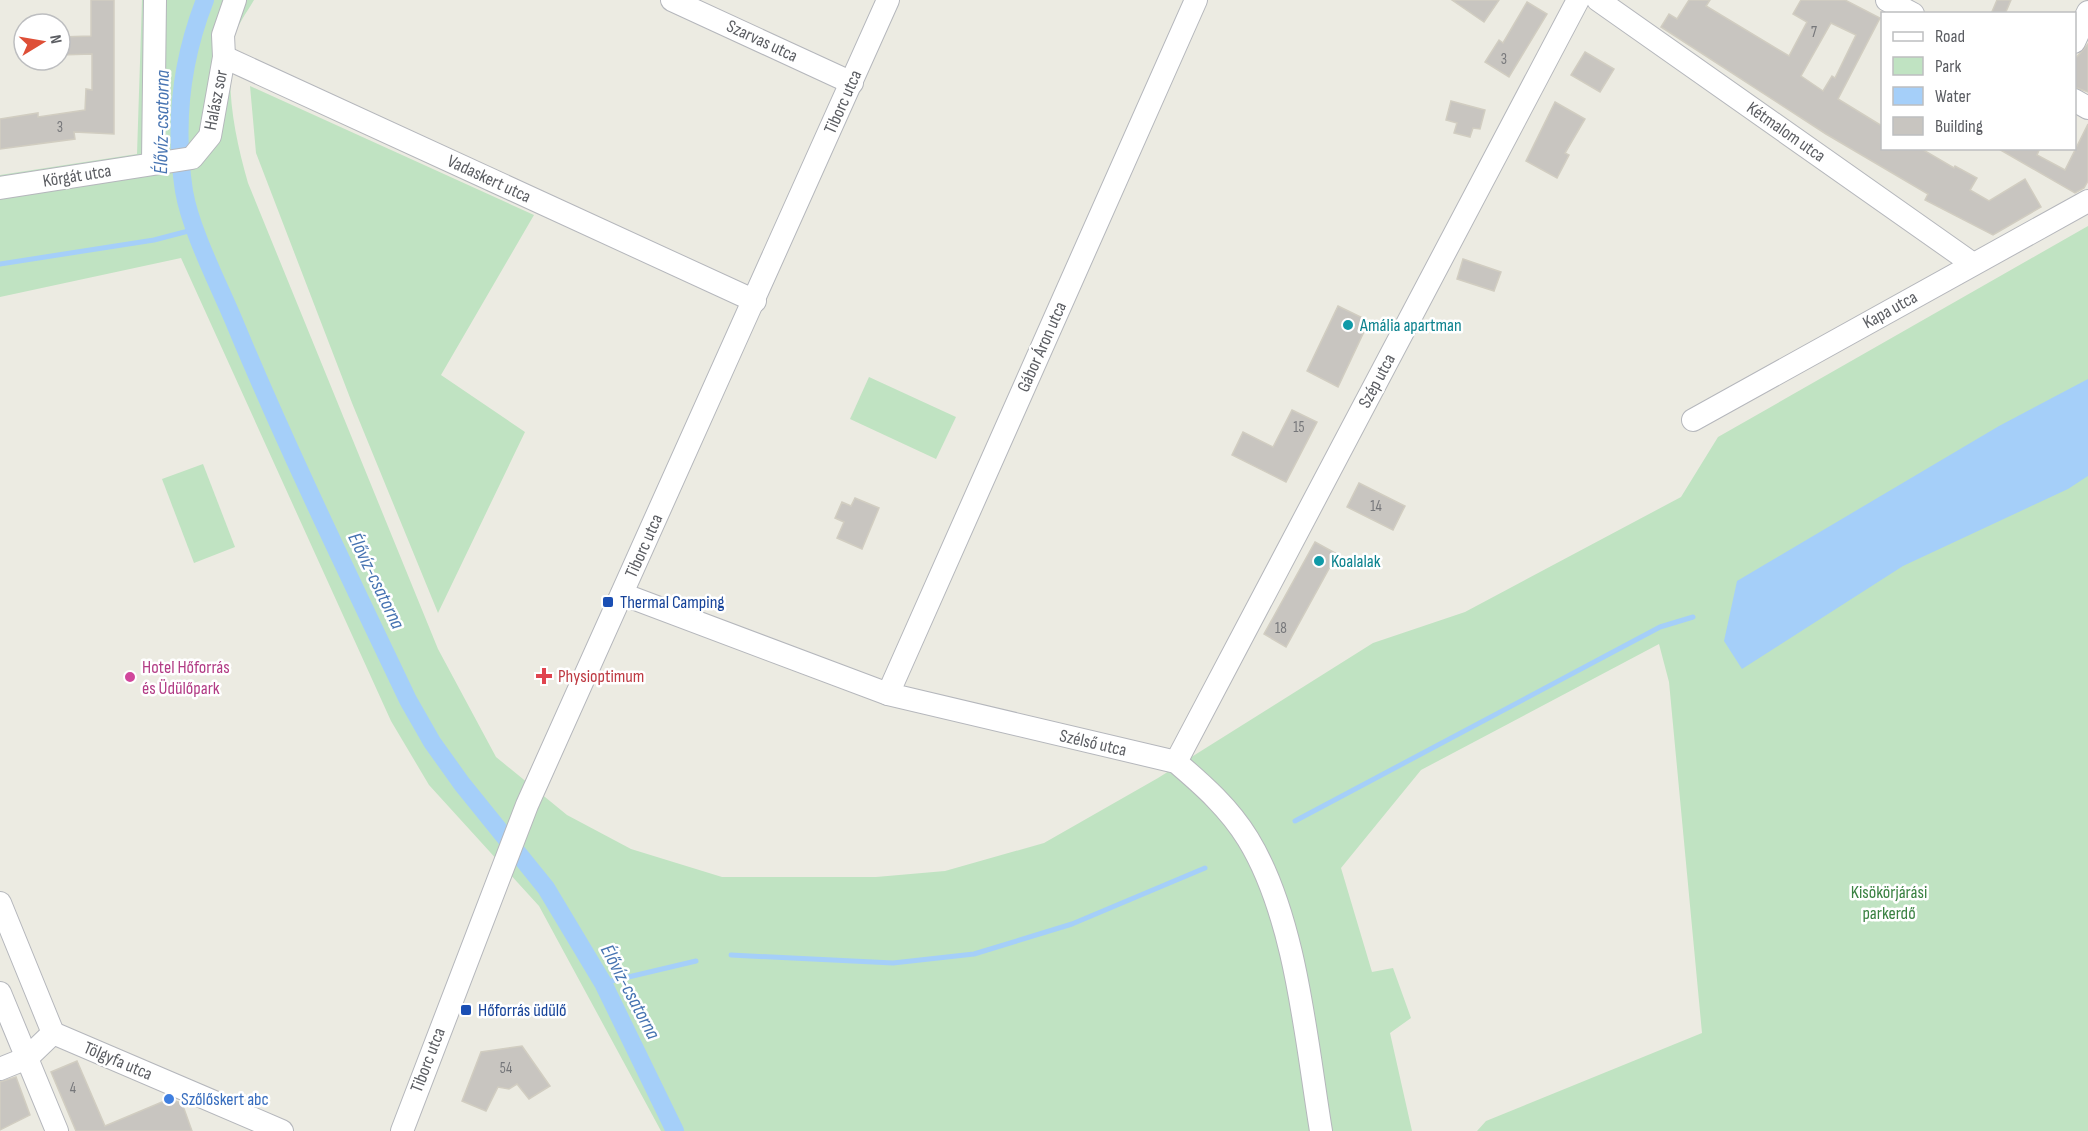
<svg xmlns="http://www.w3.org/2000/svg" width="2088" height="1131" font-family="'Sofia Sans Condensed',sans-serif">
<style>
.green{fill:#c0e3c2}
.water{fill:#a5cff9}
.lines{fill:none;stroke-linecap:round;stroke-linejoin:round}
.stream{stroke:#a5cff9;stroke-width:5}
.canal{stroke:#a5cff9;stroke-width:18}
.building{fill:#c8c5c0;stroke:#d1cdc1;stroke-width:1.5;fill-rule:evenodd}
.minor-casing{stroke:#b5b7bc;stroke-width:24}
.minor{stroke:#fff;stroke-width:22}
.culture-dot{fill:#0f9aa8;stroke:#fff;stroke-width:2}
.transit-dot{fill:#1a4fb4;stroke:#fff;stroke-width:2}
.health-dot{fill:#e0444e;stroke:#fff;stroke-width:2}
.hotel-dot{fill:#d1479c;stroke:#fff;stroke-width:2}
.shop-dot{fill:#3f7fe0;stroke:#fff;stroke-width:2}
.labels{text-anchor:middle;dominant-baseline:central;stroke-width:5;stroke-linejoin:round;paint-order:stroke}
.number-label{font-size:15px;fill:#76777a}
.street-label{font-size:18px;fill:#5b5d62;stroke:#fff}
.culture-label{font-size:18px;fill:#0d838f;stroke:#fff;text-anchor:start}
.transit-label{font-size:18px;fill:#164399;stroke:#fff;text-anchor:start}
.hotel-label{font-size:18px;fill:#b23c85;stroke:#fff;text-anchor:start}
.health-label{font-size:18px;fill:#be3a42;stroke:#fff;text-anchor:start}
.park-label{font-size:18px;fill:#3a8242;stroke:#fff}
.shop-label{font-size:18px;fill:#366cbe;stroke:#fff;text-anchor:start}
.water-label{font-size:20px;font-style:italic;fill:#4774b2;stroke:#fff}
</style>
<rect width="100%" height="100%" fill="#ecebe2"/>
<!-- green -->
<g class="green">
<path d="M142 0H254C247 12 235 28 233 41 225 88 235 138 248 183L438 649 496 757 567 815 631 849 722 877H876L945 871 1044 843 1158 778 1373 643 1465 612 1681 497 1718 437 2088 226V1131H1477L1486 1121 1702 1033 1669 682 1659 644 1421 770 1341 868 1372 972 1393 968 1411 1018 1390 1033 1412 1131H661L539 906 429 785 391 721 181 258 0 297V175L137 154Z"/>
<path d="M250 86 534 215 441 375 525 432 438 613 352 403 256 153Z"/>
<path d="M869 377 956 417 936 459 850 419Z"/>
<path d="M203 464 235 547 194 563 162 479Z"/>
</g>
<!-- water -->
<path class="water" d="M2088 379V476L2068 489 1903 566 1742 669 1724 641 1737 581 1999 426Z"/>
<g class="lines">
<!-- stream -->
<g class="stream">
<path d="M0 264 154 240 196 229"/>
<path d="M1295 821 1660 627 1693 617"/>
<path d="M731 955 893 963 974 954 1072 924 1205 868"/>
<path d="M603 983 696 961"/>
</g>
<!-- canal -->
<path class="canal" d="M205 0C181 61 174 126 184 191 191 232 220 287 236 326 289 453 349 576 408 700L432 742 462 784 546 888 603 983 675 1131"/>
</g>
<!-- building -->
<g class="building">
<path d="M91 0H114V134L74 132 75 139 0 149V119L38 113V117L85 110 86 89 92 90V54L60 55V37L91 36Z"/>
<path d="M1452 0H1499L1484 22Z"/>
<path d="M1689 0H1710L1706 6 1789 56 1807 22 1793 14 1801 0H1845L1880 18 1838 99 1882 126V148H1920L1954 168 1955 166 1977 178 1970 190 1989 201 2025 179 2041 207 1993 235 1925 200 1928 194 1826 134 1661 27 1669 14 1677 19ZM1831 23 1856 35 1835 78 1832 76 1823 91 1801 76Z"/>
<path d="M1997 0H2011L2005 14H1991Z"/>
<path d="M1527 2 1547 14 1509 77 1485 62 1499 40 1503 43Z"/>
<path d="M2088 44V92L2074 87V60Z"/>
<path d="M1585 52 1614 69 1600 92 1571 75Z"/>
<path d="M1451 101 1485 110 1480 129 1473 128 1470 137 1454 133 1457 123 1446 120Z"/>
<path d="M1555 102 1585 119 1565 153 1569 155 1557 178 1526 161Z"/>
<path d="M2088 124V181L2084 188 2075 193 1997 148H2040L2037 155 2065 170Z"/>
<path d="M1463 259 1501 272 1494 291 1457 279Z"/>
<path d="M1338 306 1369 321 1338 387 1307 371Z"/>
<path d="M1292 410 1317 422 1286 482 1232 455 1243 432 1273 447Z"/>
<path d="M1359 483 1405 506 1393 530 1347 507Z"/>
<path d="M855 498 879 508 862 549 837 538 844 522 835 518 842 502 851 506Z"/>
<path d="M1315 542 1337 554 1286 647 1264 634Z"/>
<path d="M522 1046 550 1086 529 1099 517 1084 509 1089 498 1087 486 1111 462 1101 481 1052Z"/>
<path d="M77 1061 105 1126 169 1099 182 1103 192 1131H76L51 1072Z"/>
<path d="M16 1077 30 1115 0 1130V1082Z"/>
</g>
<g class="lines">
<!-- minor casing -->
<g class="minor-casing">
<g id="minor">
<path d="M672 0 852 83"/>
<path d="M1598 0 1973 264"/>
<path d="M1887 0 1913 14"/>
<path d="M2074 42 2088 12"/>
<path d="M224 57 755 301"/>
<path d="M2074 100 2088 108"/>
<path d="M153 162 155 0"/>
<path d="M0 188 192 158 210 136 224 57 223 35 235 0"/>
<path d="M1693 420 2088 201"/>
<path d="M622 594 888 694 1176 762C1203 785 1229 808 1248 839 1296 917 1306 1040 1321 1131"/>
<path d="M888 694 1196 0"/>
<path d="M1176 762 1578 0"/>
<path d="M0 903 53 1033"/>
<path d="M0 993 57 1131"/>
<path d="M0 1069 27 1058 53 1033 282 1131"/>
<path d="M402 1131 527 805 888 0"/>
</g>
</g>
<!-- minor -->
<use href="#minor" class="minor"/>
</g>
<!-- markers -->
<g class="culture-dot">
<circle cx="1348" cy="325" r="6"/>
<circle cx="1319" cy="561" r="6"/>
</g>
<g class="transit-dot">
<rect x="602" y="596" width="12" height="12" rx="3"/>
<rect x="460" y="1004" width="12" height="12" rx="3"/>
</g>
<path class="health-dot" d="M541 667h6v6h6v6h-6v6h-6v-6h-6v-6h6z"/>
<circle class="hotel-dot" cx="130" cy="677" r="6"/>
<circle class="shop-dot" cx="169" cy="1099" r="6"/>
<g class="labels">
<!-- number labels -->
<g class="number-label">
<text x="1814" y="32">7</text>
<text x="1504" y="59">3</text>
<text x="60" y="127">3</text>
<text x="1299" y="427">15</text>
<text x="1376" y="506">14</text>
<text x="1281" y="628">18</text>
<text x="506" y="1068">54</text>
<text x="73" y="1088">4</text>
</g>
<!-- street labels -->
<g class="street-label">
<text transform="translate(762 41) rotate(25)">Szarvas utca</text>
<text transform="translate(216 100) rotate(-79)">Halász sor</text>
<text transform="translate(843 102) rotate(-66)">Tiborc utca</text>
<text transform="translate(1786 132) rotate(35)">Kétmalom utca</text>
<text transform="translate(77 176) rotate(-9)">Körgát utca</text>
<text transform="translate(489 179) rotate(25)">Vadaskert utca</text>
<text transform="translate(1890 310) rotate(-29)">Kapa utca</text>
<text transform="translate(1042 347) rotate(-66)">Gábor Áron utca</text>
<text transform="translate(1377 381) rotate(-62)">Szép utca</text>
<text transform="translate(644 546) rotate(-66)">Tiborc utca</text>
<text transform="translate(1093 743) rotate(13)">Szélső utca</text>
<text transform="translate(428 1060) rotate(-69)">Tiborc utca</text>
<text transform="translate(118 1061) rotate(23)">Tölgyfa utca</text>
</g>
<!-- culture labels -->
<g class="culture-label">
<text x="1360" y="325">Amália apartman</text>
<text x="1331" y="561">Koalalak</text>
</g>
<!-- transit labels -->
<g class="transit-label">
<text x="620" y="602">Thermal Camping</text>
<text x="478" y="1010">Hőforrás üdülő</text>
</g>
<!-- hotel labels -->
<g class="hotel-label">
<text x="142" y="667">Hotel Hőforrás<tspan x="142" dy="21">és Üdülőpark</tspan></text>
</g>
<!-- health labels -->
<g class="health-label">
<text x="558" y="676">Physioptimum</text>
</g>
<!-- park labels -->
<g class="park-label">
<text x="1889" y="892">Kisökörjárási<tspan x="1889" dy="21">parkerdő</tspan></text>
</g>
<!-- shop labels -->
<g class="shop-label">
<text x="181" y="1099">Szőlőskert abc</text>
</g>
<!-- water labels -->
<g class="water-label">
<text transform="translate(162 122) rotate(-89)">Élővíz-csatorna</text>
<text transform="translate(376 581) rotate(64)">Élővíz-csatorna</text>
<text transform="translate(630 992) rotate(62)">Élővíz-csatorna</text>
</g>
</g>
<!-- legend -->
<rect x="1881" y="12" width="195" height="138" fill="#ffffff" stroke="#bdbec0" stroke-width="1.5"/>
<rect x="1893" y="32" width="30" height="9" fill="#ffffff" stroke="#bdbec0" stroke-width="1.5"/>
<text x="1935" y="42" font-size="18" fill="#5b5d62">Road</text>
<rect x="1893" y="57" width="30" height="18" fill="#c0e3c2" stroke="#bdbec0" stroke-width="1.5"/>
<text x="1935" y="72" font-size="18" fill="#5b5d62">Park</text>
<rect x="1893" y="87" width="30" height="18" fill="#a5cff9" stroke="#bdbec0" stroke-width="1.5"/>
<text x="1935" y="102" font-size="18" fill="#5b5d62">Water</text>
<rect x="1893" y="117" width="30" height="18" fill="#c8c5c0" stroke="#bdbec0" stroke-width="1.5"/>
<text x="1935" y="132" font-size="18" fill="#5b5d62">Building</text>
<!-- north arrow -->
<g transform="translate(42 42) rotate(79)"><circle r="28" fill="#ffffff" stroke="#bdbec0" stroke-width="1.5"/>
<path d="M0-4.5L10 22L0 15L-10 22Z" fill="#de4f37"/>
<text y="-9" font-size="16" font-weight="bold" text-anchor="middle" fill="#5b5d62">N</text>
</g>
</svg>
